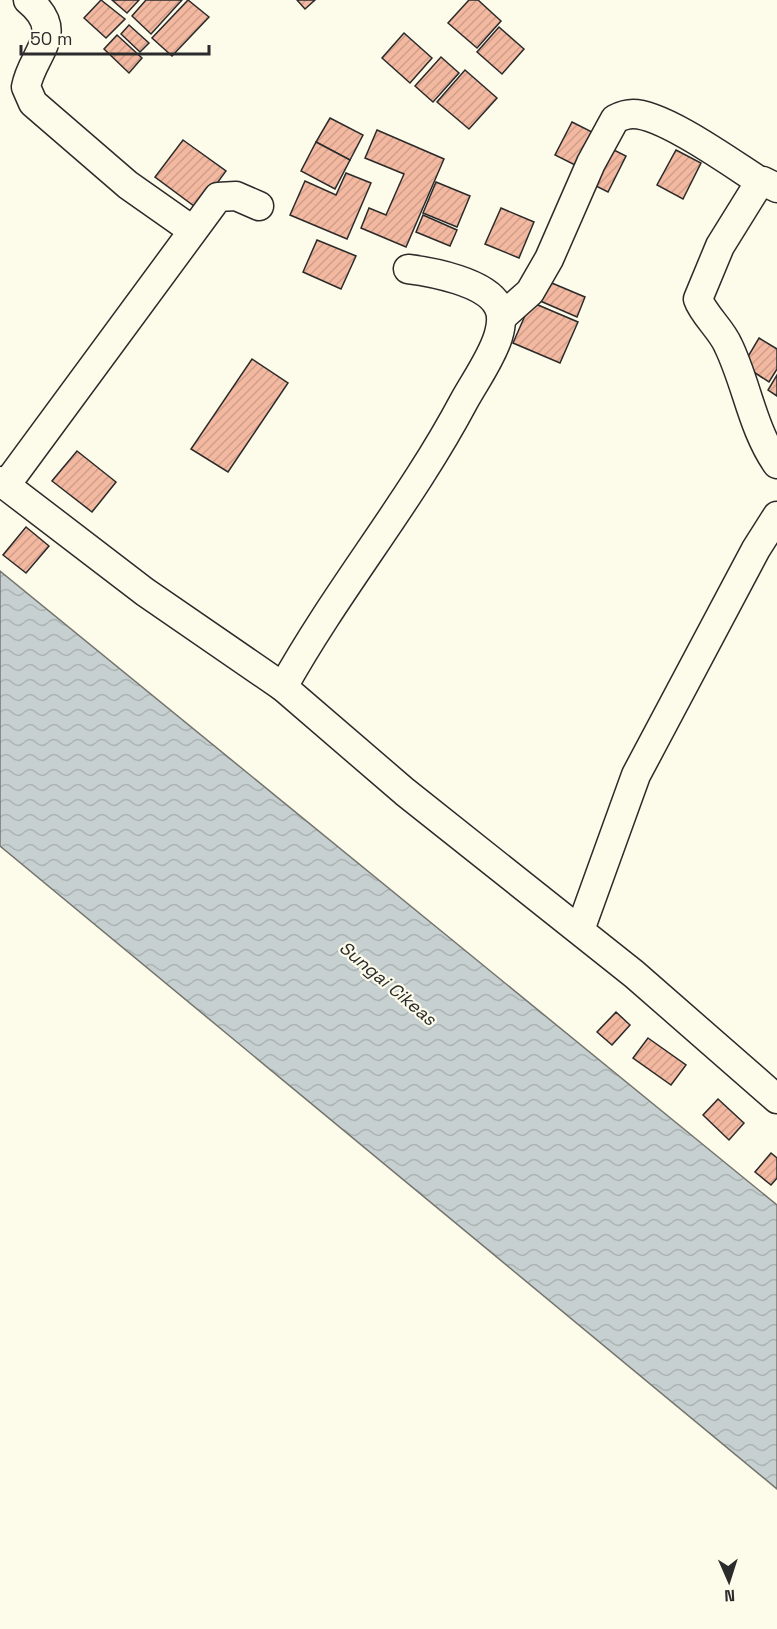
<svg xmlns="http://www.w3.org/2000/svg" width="777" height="1629" font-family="'Space Grotesk',sans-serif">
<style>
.water{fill:url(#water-waves);stroke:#74746e;stroke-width:1.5}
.building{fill:url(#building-hatch);stroke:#2b2b2b;stroke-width:1.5}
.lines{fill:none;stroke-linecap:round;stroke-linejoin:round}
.minor-casing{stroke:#2b2b2b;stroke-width:31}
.minor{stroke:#fdfbea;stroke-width:28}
.labels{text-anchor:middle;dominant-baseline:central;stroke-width:4.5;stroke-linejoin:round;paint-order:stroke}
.water-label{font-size:18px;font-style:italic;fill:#2b2b2b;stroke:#fdfbea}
</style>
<defs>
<pattern id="water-waves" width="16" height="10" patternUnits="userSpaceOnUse" patternTransform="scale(1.5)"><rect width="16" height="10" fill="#c7d0d0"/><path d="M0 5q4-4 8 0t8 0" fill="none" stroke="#abb3b3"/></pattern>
<pattern id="building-hatch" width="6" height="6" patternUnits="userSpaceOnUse" patternTransform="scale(1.5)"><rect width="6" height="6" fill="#f2b8a0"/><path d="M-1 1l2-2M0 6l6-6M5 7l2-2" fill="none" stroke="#d09e8a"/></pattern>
</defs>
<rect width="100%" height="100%" fill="#fdfbea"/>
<!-- water -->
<path class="water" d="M0 571 777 1205V1489L0 846Z"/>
<!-- building -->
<g class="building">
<path d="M101 0 125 19 106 38 84 18Z"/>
<path d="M112 0H139L127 13Z"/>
<path d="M146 0H182L151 34 132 16Z"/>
<path d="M188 0 209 17 172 56 152 38Z"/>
<path d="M297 0H315L305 9Z"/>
<path d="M469 0H478L501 21 477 48 448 23Z"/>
<path d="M129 25 149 43 140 52 121 34Z"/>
<path d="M499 27 524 49 502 74 477 52Z"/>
<path d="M404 33 432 58 410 83 382 58Z"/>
<path d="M117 35 142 58 129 73 104 49Z"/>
<path d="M441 57 459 73 433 102 415 86Z"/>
<path d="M465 70 497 98 469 129 437 102Z"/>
<path d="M330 118 363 135 350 160 316 142Z"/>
<path d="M572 122 594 133 577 166 555 155Z"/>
<path d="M377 130 444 159 406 247 361 228 369 208 386 215 404 174 365 158Z"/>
<path d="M183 140 226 171 198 209 155 177Z"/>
<path d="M316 142 350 160 335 189 301 171Z"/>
<path d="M602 144 626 156 608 192 584 180Z"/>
<path d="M676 150 701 163 683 199 657 185Z"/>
<path d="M346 173 371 183 347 239 290 215 305 181 336 195Z"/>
<path d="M436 182 470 196 457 227 423 213Z"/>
<path d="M501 208 534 222 519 258 485 244Z"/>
<path d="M423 215 457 230 450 246 416 232Z"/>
<path d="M317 240 356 256 341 289 303 272Z"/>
<path d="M547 281 585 297 577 317 538 300Z"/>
<path d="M531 302 578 322 560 363 513 343Z"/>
<path d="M759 338 777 349V369L769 382 743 365Z"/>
<path d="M252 359 288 383 228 472 191 449Z"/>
<path d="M777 375V396L768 390Z"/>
<path d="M77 451 116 482 92 512 52 481Z"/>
<path d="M26 527 49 546 26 573 3 555Z"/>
<path d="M616 1012 630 1025 612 1045 597 1032Z"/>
<path d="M648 1038 686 1065 671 1085 633 1058Z"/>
<path d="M718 1099 744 1123 729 1140 703 1115Z"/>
<path d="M771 1153 777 1158V1178L771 1185 755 1172Z"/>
</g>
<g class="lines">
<!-- minor casing -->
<g class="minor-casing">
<g id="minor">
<path d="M28 0C68 33 32 53 26 87L33 103 128 185 192 230"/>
<path d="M777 188 763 181 756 188 720 246 698 299C703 314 721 329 728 345 747 384 752 428 777 464"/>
<path d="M502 317 530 292 549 259 591 163 615 119C621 116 627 114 633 114 664 114 734 165 761 182"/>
<path d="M0 481 145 592 283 687 405 792 634 974 777 1099"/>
<path d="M6 485 218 197 236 196 259 206"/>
<path d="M283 687C338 588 411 501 464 401 475 381 491 359 498 337 501 327 503 315 498 306 486 282 432 272 408 269"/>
<path d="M580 930 636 775 756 549 777 516"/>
</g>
</g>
<!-- minor -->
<use href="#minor" class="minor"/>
</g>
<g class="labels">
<!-- water labels -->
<g class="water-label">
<text transform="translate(388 983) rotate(40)">Sungai Cikeas</text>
</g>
</g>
<!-- north arrow -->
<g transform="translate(729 1581) rotate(177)" stroke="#fdfbea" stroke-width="4.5" paint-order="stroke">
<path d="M0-4.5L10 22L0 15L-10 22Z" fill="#2b2b2b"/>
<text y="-9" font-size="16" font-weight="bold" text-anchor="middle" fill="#2b2b2b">N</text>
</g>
<!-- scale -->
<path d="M21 45v9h188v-9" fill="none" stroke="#2b2b2b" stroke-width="3"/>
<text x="30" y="45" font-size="18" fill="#2b2b2b" stroke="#fdfbea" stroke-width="4.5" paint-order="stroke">50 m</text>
</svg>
